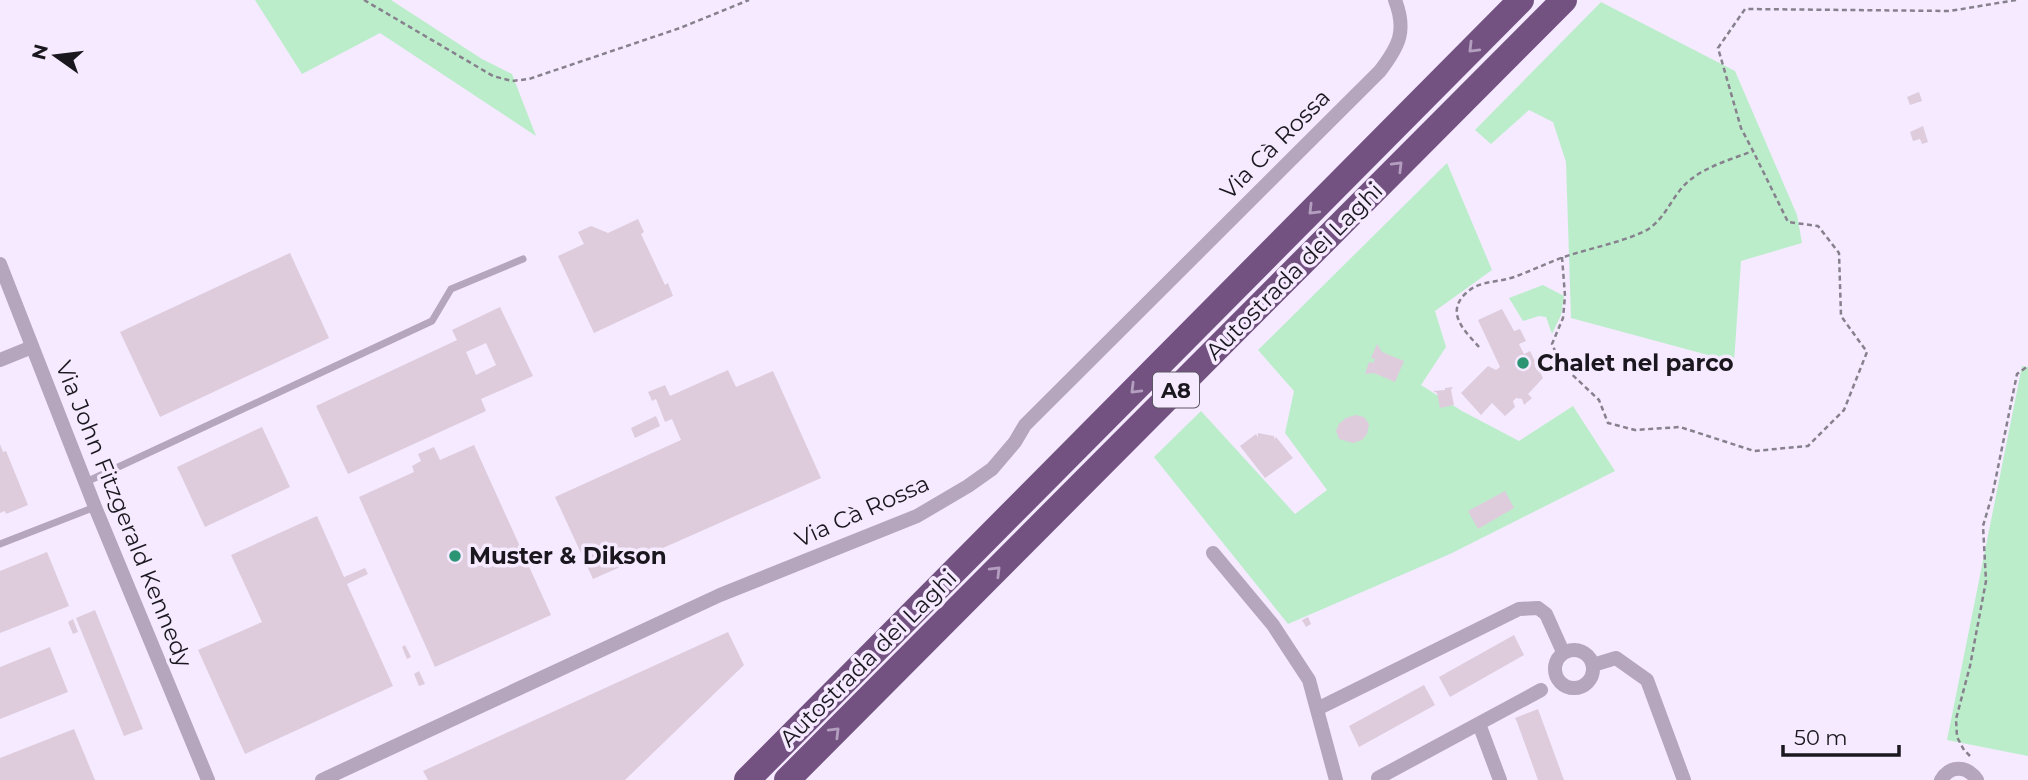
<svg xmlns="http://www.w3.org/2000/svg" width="2028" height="780" font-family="Montserrat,sans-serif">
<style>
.green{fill:#bbedcb}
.building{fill:#deccdd;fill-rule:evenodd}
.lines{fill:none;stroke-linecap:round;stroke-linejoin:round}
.path{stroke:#87808d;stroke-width:2.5;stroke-dasharray:5 3.5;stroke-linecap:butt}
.service{stroke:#b5a5bd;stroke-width:7}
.minor{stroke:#b5a5bd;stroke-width:14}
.motorway{stroke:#735281;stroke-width:26}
.oneway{stroke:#b49ec0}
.poi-dot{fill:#2a9473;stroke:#f5eaff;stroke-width:2.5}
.labels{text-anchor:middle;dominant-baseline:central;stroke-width:7;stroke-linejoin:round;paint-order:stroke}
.shield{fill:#f5eaff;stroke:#5c5662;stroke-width:2}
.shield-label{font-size:21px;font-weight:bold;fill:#1b171e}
.street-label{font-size:23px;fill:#1b171e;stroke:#f5eaff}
.poi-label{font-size:23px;font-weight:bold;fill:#1b171e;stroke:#f5eaff;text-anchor:start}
</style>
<rect width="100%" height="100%" fill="#f5eaff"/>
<!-- green -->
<g class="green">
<path d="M255 0H391L482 59 512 74 536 136 380 33 302 74Z"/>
<path d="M1601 2 1735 71 1797 215 1802 243 1741 261 1734 362 1571 318 1566 162 1553 122 1529 110 1491 144 1475 130Z"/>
<path d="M1447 163 1492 270 1435 311 1446 347 1421 385 1462 411 1519 441 1573 406 1615 471 1450 554 1288 624 1154 457 1201 411 1295 514 1327 490 1285 433 1294 391 1258 350Z"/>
<path d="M1543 285 1564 296 1561 315 1552 334 1546 317 1539 316 1523 321 1509 298Z"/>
<path d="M2022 366 2028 367V756L1947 740Z"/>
</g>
<!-- building -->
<g class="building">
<path d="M1919 92 1922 101 1910 105 1907 97Z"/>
<path d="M1923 126 1928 142 1922 144 1920 139 1913 141 1910 132Z"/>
<path d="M638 219 644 232 641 234 665 285 668 283 673 296 594 333 558 256 584 244 578 232 591 226 608 233Z"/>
<path d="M290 253 329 338 160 417 120 332Z"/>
<path d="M500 307 533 376 481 399 486 411 348 474 316 406 457 340 452 330ZM486 343 496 365 476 375 466 352Z"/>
<path d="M1502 309 1514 331 1520 329 1526 341 1519 344 1524 354 1530 351 1543 378 1528 394 1532 398 1524 405 1522 399 1516 398 1513 401 1515 407 1505 416 1492 403 1481 415 1461 393 1488 366 1496 370 1500 367 1478 320Z"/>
<path d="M1377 344 1382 352 1404 361 1395 382 1374 373 1365 374 1369 362 1373 363 1375 359 1371 358Z"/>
<path d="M728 370 736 387 773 371 821 478 593 579 555 497 681 440 672 419 665 422 656 399 652 401 648 392 665 385 670 396Z"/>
<path d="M1453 387 1451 390 1454 405 1440 408 1437 393 1433 391 1445 390V388Z"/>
<path d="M1356 415 1364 417 1369 424 1367 434 1362 440 1353 443 1339 439 1336 431 1339 424 1346 418Z"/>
<path d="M656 416 660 426 635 438 631 428Z"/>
<path d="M262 427 290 487 205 527 177 467Z"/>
<path d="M1258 433 1274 436V439L1276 437 1293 458 1265 478 1240 446 1256 434 1258 437Z"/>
<path d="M0 444 3 452 6 451 28 505 6 514 5 511 0 513Z"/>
<path d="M474 445 551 615 435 667 359 497 414 472 412 466 421 461 418 454 434 447 440 460Z"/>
<path d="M1505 491 1514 508 1478 529 1468 511Z"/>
<path d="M317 516 344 577 365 568 368 574 347 584 393 686 245 754 198 650 262 622 231 555Z"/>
<path d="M47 552 69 606 0 633V571Z"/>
<path d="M95 610 143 729 124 736 76 618Z"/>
<path d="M1308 617 1311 624 1306 627 1302 620Z"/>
<path d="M73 619 78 632 73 634 68 622Z"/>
<path d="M728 632 744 665 625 780H428L423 771Z"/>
<path d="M1514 635 1524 655 1450 697 1439 677Z"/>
<path d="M405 645 411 657 407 659 402 647Z"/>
<path d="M50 647 68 692 0 719V667Z"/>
<path d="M419 671 425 684 419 686 414 674Z"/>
<path d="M1424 685 1435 705 1359 747 1349 726Z"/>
<path d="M1538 709 1553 750 1564 780H1538L1517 722 1515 718Z"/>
<path d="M74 729 95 780H0V758Z"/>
</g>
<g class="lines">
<!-- path -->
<g class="path">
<path d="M364 0 493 76 512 81 529 79 680 28 749 0"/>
<path d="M1562 257 1565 296 1563 318 1552 344 1561 364 1599 400 1608 423 1635 430 1680 427 1754 451 1808 446 1844 410 1867 352 1841 316 1839 253 1818 226 1788 222 1753 151"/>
<path d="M1479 347C1466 332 1445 314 1465 294 1479 280 1497 283 1514 277 1531 271 1547 263 1564 257 1590 248 1620 243 1645 231 1667 219 1671 195 1690 180 1707 166 1732 159 1753 151L1741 128 1718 48 1745 9 1950 11 2016 0"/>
<path d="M1970 756 1964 750 1957 737 1956 719 1970 666 1986 581 1983 526 1993 492 2017 374 2028 366"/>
</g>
<!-- service -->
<g class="service">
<path d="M86 482 432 321 451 289 523 259"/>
<path d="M0 544 95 507"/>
</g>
<!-- minor -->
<g class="minor">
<path d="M0 264 95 507 208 780"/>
<path d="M0 360 32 347"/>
<path d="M1213 553 1273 625 1309 680 1336 780"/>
<circle cx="1574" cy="669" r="19"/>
<path d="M1593 665 1616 658 1647 680 1684 780"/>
<path d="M1317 709 1519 609 1538 608 1546 614 1563 652"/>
<path d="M1479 724 1500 780"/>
<path d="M1378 778 1541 690"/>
<path d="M322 780 720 595 917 516 968 486 992 469 1015 442 1025 425 1380 71C1399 46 1407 31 1395 0"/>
<path d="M1941 780C1950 765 1967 765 1977 780"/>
</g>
<!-- motorway -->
<g class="motorway">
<path d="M747 780 1521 0"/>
<path d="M787 780 1564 0"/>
</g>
</g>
<!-- one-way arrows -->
<defs><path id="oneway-chevron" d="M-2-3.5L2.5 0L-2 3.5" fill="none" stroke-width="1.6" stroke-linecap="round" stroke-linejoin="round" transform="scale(1.75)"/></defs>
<g class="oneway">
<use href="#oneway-chevron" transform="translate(1473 48) rotate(135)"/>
<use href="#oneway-chevron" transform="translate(1398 166) rotate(-45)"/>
<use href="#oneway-chevron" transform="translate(1313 210) rotate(135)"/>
<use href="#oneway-chevron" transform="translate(1135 389) rotate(135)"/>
<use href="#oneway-chevron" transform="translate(996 571) rotate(-45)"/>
<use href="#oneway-chevron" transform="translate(835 732) rotate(-45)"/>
</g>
<!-- markers -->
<g class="poi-dot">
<circle cx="1523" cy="363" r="7"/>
<circle cx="455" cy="556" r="7"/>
</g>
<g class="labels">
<!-- shield labels -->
<rect class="shield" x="1153" y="372.5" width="46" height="35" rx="5"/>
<g class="shield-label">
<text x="1176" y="390">A8</text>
</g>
<!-- street labels -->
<g class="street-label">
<text transform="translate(1275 144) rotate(-45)">Via Cà Rossa</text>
<text transform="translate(1294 271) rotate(-45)">Autostrada dei Laghi</text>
<text transform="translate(862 511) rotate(-24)">Via Cà Rossa</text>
<text transform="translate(124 514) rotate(68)">Via John Fitzgerald Kennedy</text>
<text transform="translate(868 658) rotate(-45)">Autostrada dei Laghi</text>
</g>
<!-- poi labels -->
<g class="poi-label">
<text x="1537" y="363">Chalet nel parco</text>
<text x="469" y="556">Muster &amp; Dikson</text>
</g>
</g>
<!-- north arrow -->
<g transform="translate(56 56) rotate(284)" stroke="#f5eaff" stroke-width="5" paint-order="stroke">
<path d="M0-5L12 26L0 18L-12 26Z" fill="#1b171e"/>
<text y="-10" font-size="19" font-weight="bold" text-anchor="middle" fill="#1b171e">N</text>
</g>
<!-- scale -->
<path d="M1783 745v10h116v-10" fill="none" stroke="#1b171e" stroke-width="3.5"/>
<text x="1794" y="745" font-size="21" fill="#1b171e" stroke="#f5eaff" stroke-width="5" paint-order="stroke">50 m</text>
</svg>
